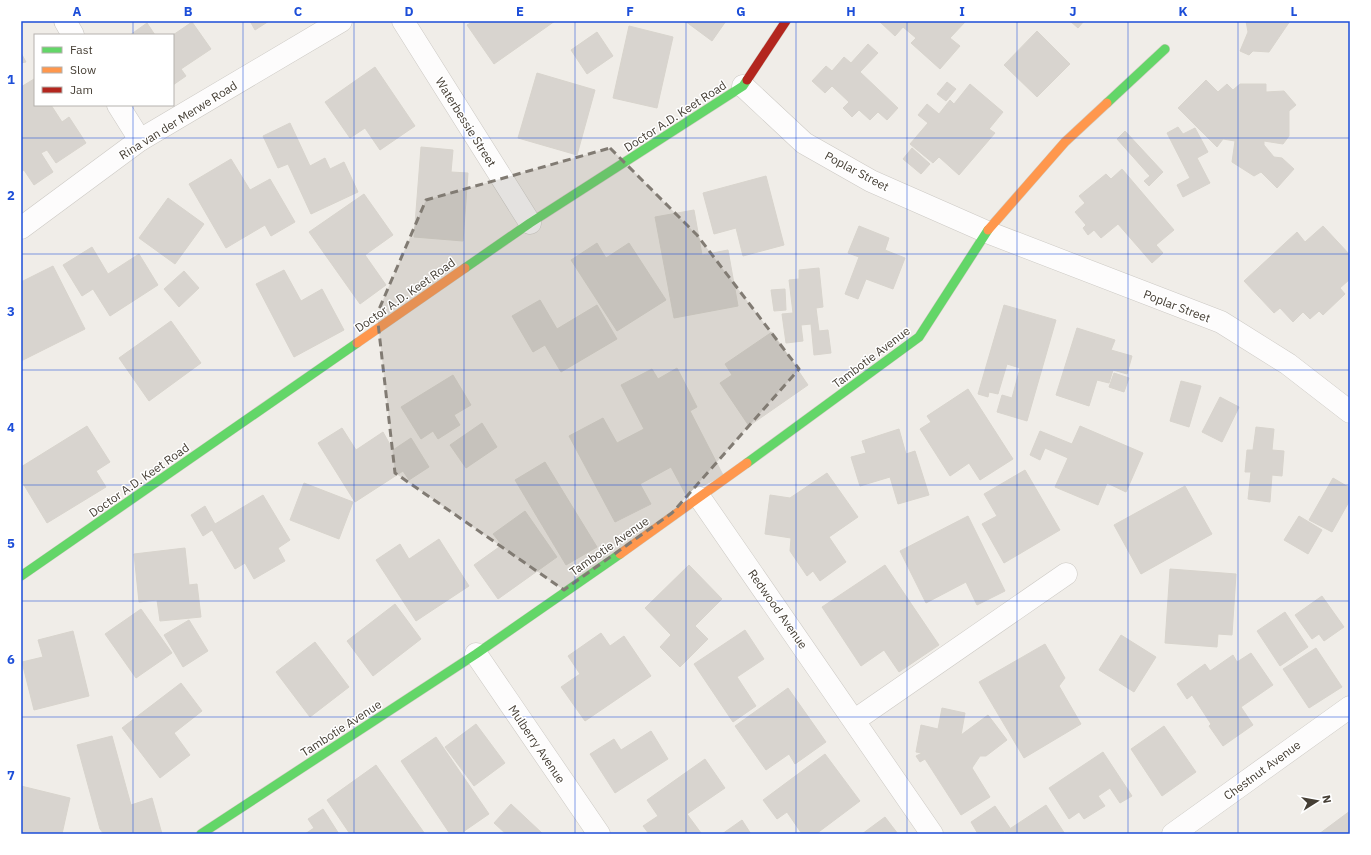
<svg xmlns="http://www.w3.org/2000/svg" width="1371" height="855" font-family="'IBM Plex Sans',sans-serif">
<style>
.building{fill:#d8d4cf;stroke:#d8d4cd}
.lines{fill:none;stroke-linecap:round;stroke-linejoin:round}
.street-casing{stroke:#ccc9c4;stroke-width:23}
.fast-casing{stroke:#cfcabf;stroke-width:10}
.slow-casing{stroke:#cfcabf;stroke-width:10}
.jam-casing{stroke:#cfcabf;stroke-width:10}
.street{stroke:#fdfcfc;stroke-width:22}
.fast{stroke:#63d668;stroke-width:9}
.slow{stroke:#ff974d;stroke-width:9}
.jam{stroke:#b3261e;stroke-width:9}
.marked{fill:#817b73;fill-opacity:0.2;stroke:#817b73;stroke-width:3;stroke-dasharray:8 5;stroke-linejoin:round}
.grid{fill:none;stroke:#1d4ed8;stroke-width:1;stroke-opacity:0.55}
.labels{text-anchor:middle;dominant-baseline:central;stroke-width:3;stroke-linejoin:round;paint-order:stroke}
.street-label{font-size:12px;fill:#453e34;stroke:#fff}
.neatline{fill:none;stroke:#1d4ed8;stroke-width:1.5}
.grid-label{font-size:13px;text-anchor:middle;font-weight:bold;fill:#1d4ed8}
</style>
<rect width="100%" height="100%" fill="#f0ede8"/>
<!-- building -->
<g class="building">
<path d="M250 21H269L255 30Z"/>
<path d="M474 21H555L494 64 467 25Z"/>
<path d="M685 21H726L712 41Z"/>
<path d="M879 21H964L965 22 950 38 960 46 940 69 911 43 916 38 903 27 895 36Z"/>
<path d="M1070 21H1084L1078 28Z"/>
<path d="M1246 21H1290L1269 52 1253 51 1249 55 1240 51 1248 32Z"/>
<path d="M192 22 211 49 181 69 186 76 173 85V35Z"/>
<path d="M147 23 155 35H130Z"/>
<path d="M629 26 673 37 657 108 613 98Z"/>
<path d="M1037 31 1070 64 1037 97 1004 65Z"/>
<path d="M597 32 613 56 587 74 571 50Z"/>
<path d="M868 44 878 53 860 72 898 108 887 120 878 112 870 120 859 110 852 117 843 108 849 102 832 86 825 93 812 81 826 66 832 71 844 57 851 63Z"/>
<path d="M21 53 26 62 21 63Z"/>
<path d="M375 67 415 126 380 150 365 128 350 138 325 102Z"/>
<path d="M537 73 595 90 577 155 518 138Z"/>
<path d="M34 79 35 105H51L62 122 69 117 86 143 56 163 47 150 41 153 53 172 34 185 24 170 21 172V87Z"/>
<path d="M1206 80 1218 92 1227 84 1233 90 1240 84H1266V92L1284 91 1296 105 1289 111V136L1283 144 1264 141V145L1274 157 1282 158 1294 169 1277 188 1261 172 1254 176 1232 162 1235 141 1223 139 1217 147 1178 108Z"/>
<path d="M947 82 956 89 946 101 937 94Z"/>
<path d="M970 84 1003 112 989 129 995 133 959 175 939 157 933 163 910 144 928 123 918 115 927 104 939 114 950 100 954 104Z"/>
<path d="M290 123 310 166 325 158 330 169 344 162 358 192 311 214 288 164 278 168 263 136Z"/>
<path d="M1178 127 1183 134 1195 128 1208 152 1197 158 1210 183 1183 197 1177 185 1190 178 1167 133Z"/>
<path d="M1125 131 1163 172 1149 186 1144 181 1150 176 1117 139Z"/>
<path d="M421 147 453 150 451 172 468 173 463 241 414 237Z"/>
<path d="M912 148 930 164 921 174 903 159Z"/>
<path d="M231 159 250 190 270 179 295 222 271 236 265 225 226 248 189 184Z"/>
<path d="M1122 169 1174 230 1156 245 1163 253 1152 263 1118 224 1101 238 1094 230 1088 235 1083 228 1086 225 1075 212 1085 203 1079 196 1106 174 1111 179Z"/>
<path d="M766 176 784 245 743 256 736 228 714 234 703 193Z"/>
<path d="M364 194 393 235 365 255 386 285 360 304 309 232Z"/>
<path d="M168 198 204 224 175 264 139 238Z"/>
<path d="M694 210 702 255 728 250 738 306 674 318 655 217Z"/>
<path d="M859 226 889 238 885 250 905 258 893 289 866 279 858 299 845 294 859 257 848 253Z"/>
<path d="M1323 226 1350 255V279L1340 288 1345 294 1323 315 1319 311 1310 319 1303 312 1293 322 1280 308 1274 313 1244 281 1297 232 1305 242Z"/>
<path d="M597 243 606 258 629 243 666 300 617 331 571 260Z"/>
<path d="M92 247 108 274 139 254 158 285 110 316 93 289 82 296 63 265Z"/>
<path d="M53 266 85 329 21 361V282Z"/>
<path d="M819 268 823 307 816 308 819 331 828 330 831 353 814 355 811 324 801 325 803 341 786 343 782 314 793 313 789 280 799 279V270Z"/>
<path d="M284 270 301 301 322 289 344 330 294 357 256 284Z"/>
<path d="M184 271 199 288 179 307 164 289Z"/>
<path d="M785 289 786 310 774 311 771 290Z"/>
<path d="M540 300 557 329 597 305 617 339 561 372 545 345 533 352 512 316Z"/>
<path d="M1004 305 1056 320 1027 421 997 412 1002 395 1012 398 1020 368 1007 364 998 394 989 392 988 397 978 394Z"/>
<path d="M171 321 201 363 149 401 119 358Z"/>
<path d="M1077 328 1115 340 1111 350 1132 356 1127 374 1113 370 1109 383 1097 380 1089 406 1056 395Z"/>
<path d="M772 332 808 385 749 426 720 383 732 375 725 364Z"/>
<path d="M677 368 697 407 690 411 723 475 686 495 671 467 640 484 651 504 615 522 569 436 603 418 617 443 644 429 621 385 652 369 658 379Z"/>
<path d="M1114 373 1129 378 1124 392 1109 387Z"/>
<path d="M453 375 471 405 454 415 460 425 438 439 433 431 421 439 401 407Z"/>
<path d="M1181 381 1201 386 1189 427 1170 421Z"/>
<path d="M968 389 1013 459 980 480 969 463 950 476 920 429 931 422 927 416Z"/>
<path d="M1220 397 1239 407 1222 442 1202 432Z"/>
<path d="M482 423 497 447 466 468 450 445Z"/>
<path d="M87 426 110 462 96 471 106 487 47 523 21 480V467Z"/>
<path d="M1080 426 1143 453 1126 492 1107 483 1098 505 1055 487 1068 458 1045 448 1040 460 1030 455 1040 431 1072 444Z"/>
<path d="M1256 427 1274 429 1272 450 1284 451 1282 476 1272 475 1270 502 1248 499 1251 472H1245L1247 450H1253Z"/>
<path d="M342 428 356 450 383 432 393 450 411 438 429 467 409 480 403 471 355 502 318 443Z"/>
<path d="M899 429 906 454 915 451 929 495 898 504 890 477 860 486 851 457 866 453 862 441Z"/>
<path d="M545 462 597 547 566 565 515 480Z"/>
<path d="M1025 470 1060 530 1004 563 982 524 997 516 984 494Z"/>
<path d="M827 473 858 517 829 537 846 562 820 581 813 571 807 576 790 551 791 538 765 534 770 495 790 498Z"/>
<path d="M1333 478 1350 488V500L1332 532 1309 520Z"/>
<path d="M304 483 353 502 339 539 290 520Z"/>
<path d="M1185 486 1212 534 1141 574 1114 525Z"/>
<path d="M263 495 290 540 278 548 285 561 254 579 245 563 235 569 212 530 203 536 191 515 205 506 215 524Z"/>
<path d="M525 511 557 557 498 599 474 565 502 545 493 534Z"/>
<path d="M968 516 1005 591 977 605 966 582 926 603 900 551Z"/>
<path d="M1299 516 1322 530 1308 554 1284 540Z"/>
<path d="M439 539 469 586 416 621 376 560 400 544 409 559Z"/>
<path d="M185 548 189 585 197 584 201 617 160 621 157 600 139 602 134 554Z"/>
<path d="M689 565 722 599 695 626 708 639 680 667 660 647 671 635 645 608Z"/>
<path d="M885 565 939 645 899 672 884 650 861 666 822 607Z"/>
<path d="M1170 569 1236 574 1232 635 1218 634 1217 647 1165 643Z"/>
<path d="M1322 596 1344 627 1324 641 1319 634 1312 639 1295 615Z"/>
<path d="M395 604 421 639 373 676 347 641Z"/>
<path d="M141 609 172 653 136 678 105 634Z"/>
<path d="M1285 612 1308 647 1280 666 1257 631Z"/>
<path d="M189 620 208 651 183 667 164 635Z"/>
<path d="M745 630 764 659 737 677 756 706 733 722 694 664Z"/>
<path d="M73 631 89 696 34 710 22 662 43 657 38 640Z"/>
<path d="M601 633 610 646 624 636 651 676 585 721 561 687 580 674 568 656Z"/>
<path d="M1121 635 1156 657 1134 692 1099 670Z"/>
<path d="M315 642 349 687 310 717 276 672Z"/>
<path d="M1045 644 1065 678 1059 686 1081 724 1024 758 979 682Z"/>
<path d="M1316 648 1342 687 1309 708 1283 669Z"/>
<path d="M1251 653 1273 685 1241 707 1253 725 1223 746 1209 726 1211 724 1192 695 1187 699 1177 684 1205 664 1210 671 1233 655 1237 662Z"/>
<path d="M181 683 202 711 174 733 190 755 160 778 122 728Z"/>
<path d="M788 688 826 742 795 764 789 754 766 770 735 726Z"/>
<path d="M942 708 965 713 961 735 988 715 1007 740 986 756H980L972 768 990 797 961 815 925 759 920 762 916 756 922 753 916 752 921 725 938 729Z"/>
<path d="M476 724 505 763 474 786 445 747Z"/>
<path d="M1164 726 1196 772 1162 796 1131 749Z"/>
<path d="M651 731 668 759 615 793 590 754 614 739 621 750Z"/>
<path d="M112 736 131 805 152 798 162 834H104L100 829 77 745Z"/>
<path d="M436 737 489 814 460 834H450L401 761Z"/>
<path d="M1103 752 1132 796 1120 803 1110 788 1098 796 1105 806 1084 819 1079 812 1069 819 1049 788Z"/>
<path d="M825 754 860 801 816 834H802L787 812 777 819 763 800Z"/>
<path d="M705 759 725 788 687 814 701 833 699 834H649L643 826 658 816 647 800Z"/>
<path d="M376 765 425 834H350L327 800Z"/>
<path d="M21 786 70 798 62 834H21Z"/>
<path d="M511 804 543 834H506L494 823Z"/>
<path d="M1046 805 1065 834H1006L1005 832Z"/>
<path d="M995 806 1010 828 1001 834H978L971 822Z"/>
<path d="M323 809 339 834H305L314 828 308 819Z"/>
<path d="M1350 811V834H1319Z"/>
<path d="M885 817 898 834H862Z"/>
<path d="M742 820 751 834H722Z"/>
</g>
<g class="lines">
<!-- street casing -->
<g class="street-casing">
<g id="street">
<path d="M65 21 73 35"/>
<path d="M403 21 530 223"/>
<path d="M743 86 804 143 871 181 987 232 1221 322 1288 364 1350 412"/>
<path d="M118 105 140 140"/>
<path d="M21 228 140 140 341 21"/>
<path d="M700 498 932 834"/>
<path d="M476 654 599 834"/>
<path d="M855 720 1066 574"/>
<path d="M1173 834 1350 707"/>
</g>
</g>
<!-- fast casing -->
<g class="fast-casing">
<g id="fast">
<path d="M1107 103 1165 49"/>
<path d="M465 268 530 223 743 86 747 80"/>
<path d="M747 463 919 337 988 230"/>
<path d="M21 576 357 343"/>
<path d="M201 834 476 654 620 554"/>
</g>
</g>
<!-- slow casing -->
<g class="slow-casing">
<g id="slow">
<path d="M988 230 1065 142 1107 103"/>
<path d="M357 343 465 268"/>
<path d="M620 554 747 463"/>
</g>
</g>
<!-- jam casing -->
<g class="jam-casing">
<path id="jam" d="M747 80 786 21"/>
</g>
<!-- street -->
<use href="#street" class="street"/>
<!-- fast -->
<use href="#fast" class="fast"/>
<!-- slow -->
<use href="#slow" class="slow"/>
<!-- jam -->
<use href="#jam" class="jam"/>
</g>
<!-- marked area -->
<path class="marked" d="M610 148 697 235 799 369 672 513 564 590 395 473 377 314 426 200Z"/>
<!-- grid -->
<path class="grid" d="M133 21V35M243 21V834M354 21V834M464 21V834M575 21V834M686 21V834M796 21V834M907 21V834M1017 21V834M1128 21V834M1238 21V834M133 105V834M21 138H1350M21 254H1350M21 370H1350M21 485H1350M21 601H1350M21 717H1350"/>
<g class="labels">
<!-- street labels -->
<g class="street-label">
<text transform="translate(675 116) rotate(-33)">Doctor A.D. Keet Road</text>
<text transform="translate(178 120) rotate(-32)">Rina van der Merwe Road</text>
<text transform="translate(466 122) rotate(58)">Waterbessie Street</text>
<text transform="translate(857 171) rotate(28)">Poplar Street</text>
<text transform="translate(405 295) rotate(-35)">Doctor A.D. Keet Road</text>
<text transform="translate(1177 306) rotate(21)">Poplar Street</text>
<text transform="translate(871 357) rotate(-37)">Tambotie Avenue</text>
<text transform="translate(139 480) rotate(-35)">Doctor A.D. Keet Road</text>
<text transform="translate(609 546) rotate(-35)">Tambotie Avenue</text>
<text transform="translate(778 609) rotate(55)">Redwood Avenue</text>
<text transform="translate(341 728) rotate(-33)">Tambotie Avenue</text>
<text transform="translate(537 744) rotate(56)">Mulberry Avenue</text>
<text transform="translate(1262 770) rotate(-36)">Chestnut Avenue</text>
</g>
</g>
<!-- border -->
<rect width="1371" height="855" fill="none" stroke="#ffffff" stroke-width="44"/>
<!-- legend -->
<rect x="34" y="34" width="140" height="72" fill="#ffffff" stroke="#b5b2ae"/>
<rect x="42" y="47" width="20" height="6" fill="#63d668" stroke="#b5b2ae"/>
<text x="70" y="54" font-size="12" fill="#453e34">Fast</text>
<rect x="42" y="67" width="20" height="6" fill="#ff974d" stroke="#b5b2ae"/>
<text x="70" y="74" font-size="12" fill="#453e34">Slow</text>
<rect x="42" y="87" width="20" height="6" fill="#b3261e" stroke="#b5b2ae"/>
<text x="70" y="94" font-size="12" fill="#453e34">Jam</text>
<!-- north arrow -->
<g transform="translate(1317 801) rotate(79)" stroke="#ffffff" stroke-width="3" paint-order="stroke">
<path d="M0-3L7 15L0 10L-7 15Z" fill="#453e34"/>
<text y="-6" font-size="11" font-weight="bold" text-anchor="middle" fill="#453e34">N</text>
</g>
<rect x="22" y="22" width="1327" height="811" class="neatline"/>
<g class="grid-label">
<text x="77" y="16">A</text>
<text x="188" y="16">B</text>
<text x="298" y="16">C</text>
<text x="409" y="16">D</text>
<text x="520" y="16">E</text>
<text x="630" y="16">F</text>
<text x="741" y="16">G</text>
<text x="851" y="16">H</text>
<text x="962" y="16">I</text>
<text x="1073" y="16">J</text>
<text x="1183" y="16">K</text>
<text x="1294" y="16">L</text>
<text x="11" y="84">1</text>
<text x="11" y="200">2</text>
<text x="11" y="316">3</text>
<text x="11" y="432">4</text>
<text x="11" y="548">5</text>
<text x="11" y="664">6</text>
<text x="11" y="780">7</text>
</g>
</svg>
